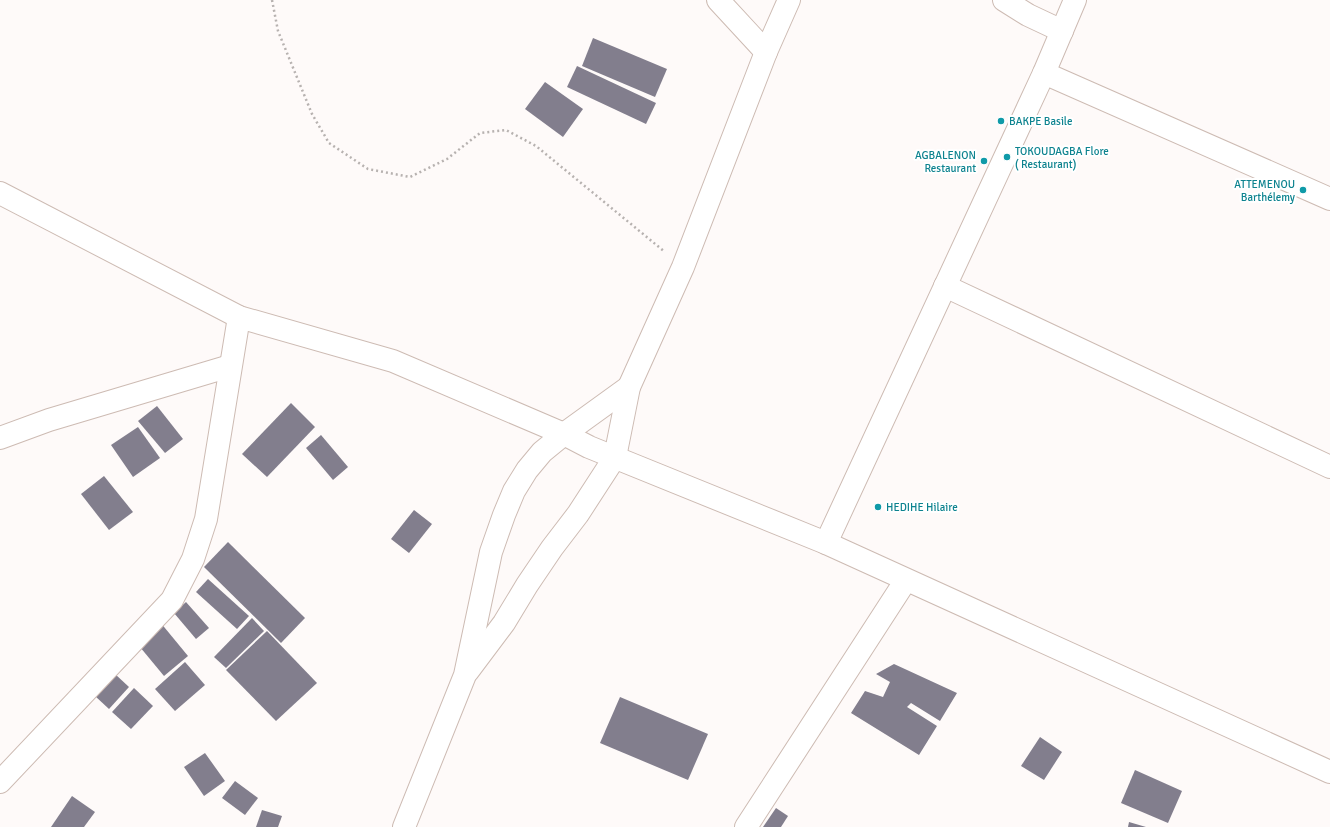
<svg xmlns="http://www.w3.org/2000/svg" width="1330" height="827" font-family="Signika,sans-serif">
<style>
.building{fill:#827e8d}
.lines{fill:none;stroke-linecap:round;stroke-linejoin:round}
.street-casing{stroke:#cdbbb3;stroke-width:24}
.secondary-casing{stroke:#cdbbb3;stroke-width:24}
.path{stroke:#b7b2b0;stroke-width:2.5;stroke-dasharray:2 3;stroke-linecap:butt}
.street{stroke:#fff;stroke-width:22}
.secondary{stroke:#fff;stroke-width:22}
.culture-dot{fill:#0f9aa8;stroke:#fff;stroke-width:1.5}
.labels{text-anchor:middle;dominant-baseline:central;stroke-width:4;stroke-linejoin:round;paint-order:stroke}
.culture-label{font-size:11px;fill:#0d838f;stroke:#fff;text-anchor:start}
</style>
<rect width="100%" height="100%" fill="#fefaf9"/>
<!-- building -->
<g class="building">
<path d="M593 38 667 69 655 97 582 66Z"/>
<path d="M577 66 656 103 646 124 567 87Z"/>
<path d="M545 82 583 109 563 137 525 109Z"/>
<path d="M291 403 315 427 267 477 242 454Z"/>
<path d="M157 406 183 439 165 453 138 421Z"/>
<path d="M138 427 160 458 133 477 111 445Z"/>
<path d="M321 435 348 467 333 480 306 448Z"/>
<path d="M104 476 133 512 109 530 81 494Z"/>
<path d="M414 510 432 524 409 553 391 539Z"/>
<path d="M228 542 305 618 281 643 204 567Z"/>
<path d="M208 579 249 616 237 629 196 592Z"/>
<path d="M186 602 209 628 196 639 174 613Z"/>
<path d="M252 618 264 631 226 668 214 657Z"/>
<path d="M160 622 188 656 164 676 135 641Z"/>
<path d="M267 631 317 683 276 721 226 670Z"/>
<path d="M185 662 205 685 175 711 155 689Z"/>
<path d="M894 664 957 693 940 721 911 703 907 707 937 726 919 755 851 713 865 691 883 697 890 682 876 674Z"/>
<path d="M115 674 129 687 109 709 95 696Z"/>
<path d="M134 688 153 706 131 729 112 712Z"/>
<path d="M620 697 708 734 688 780 600 743Z"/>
<path d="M1040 737 1062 752 1044 780 1021 766Z"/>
<path d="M205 753 225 781 204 796 184 767Z"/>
<path d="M1135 770 1182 791 1168 823 1121 803Z"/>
<path d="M235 781 258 798 245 815 222 798Z"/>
<path d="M72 796 95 812 84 827H51Z"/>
<path d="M776 808 788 816 781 827H763Z"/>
<path d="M262 810 282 816 278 827H256Z"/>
<path d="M1129 822 1146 827H1128Z"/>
</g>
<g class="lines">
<!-- street casing -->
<g class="street-casing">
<g id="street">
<path d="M718 0 766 52"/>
<path d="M1004 0 1028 15 1062 31"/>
<path d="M1044 73 1330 199"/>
<path d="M945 286 1330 467"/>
<path d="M564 434 629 387"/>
<path d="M0 438 49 420 230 366"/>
<path d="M615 457 629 387 683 267 766 52 789 0"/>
<path d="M826 543 1044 73 1075 0"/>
<path d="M0 782 172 600 193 559 206 519 239 317"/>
<path d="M746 827 906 580"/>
</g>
</g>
<!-- secondary casing -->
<g class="secondary-casing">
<g id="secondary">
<path d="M0 193 239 317 393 361 564 434 589 447 826 543 1330 772"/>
<path d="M468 671 504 623 527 585 552 548 578 514 615 457"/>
<path d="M404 827 465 675 491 552 504 515 514 491 527 470 542 452 564 434"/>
</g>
</g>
<!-- path -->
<path class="path" d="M272 0 278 31 312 114 329 143 368 169 410 177 447 159 480 133 506 130 536 146 665 252"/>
<!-- street -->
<use href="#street" class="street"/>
<!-- secondary -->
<use href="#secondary" class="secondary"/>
</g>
<!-- markers -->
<g class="culture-dot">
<circle cx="1001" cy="121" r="4"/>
<circle cx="1007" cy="157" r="4"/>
<circle cx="984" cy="161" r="4"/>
<circle cx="1303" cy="190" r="4"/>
<circle cx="878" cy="507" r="4"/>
</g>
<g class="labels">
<!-- culture labels -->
<g class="culture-label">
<text x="1009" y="121">BAKPE Basile</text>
<text x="1015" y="151">TOKOUDAGBA Flore<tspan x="1015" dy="13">( Restaurant)</tspan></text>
<text x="976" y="155" text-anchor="end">AGBALENON<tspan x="976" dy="13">Restaurant</tspan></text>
<text x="1295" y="184" text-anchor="end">ATTEMENOU<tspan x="1295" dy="13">Barthélemy</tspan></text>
<text x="886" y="507">HEDIHE Hilaire</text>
</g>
</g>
</svg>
